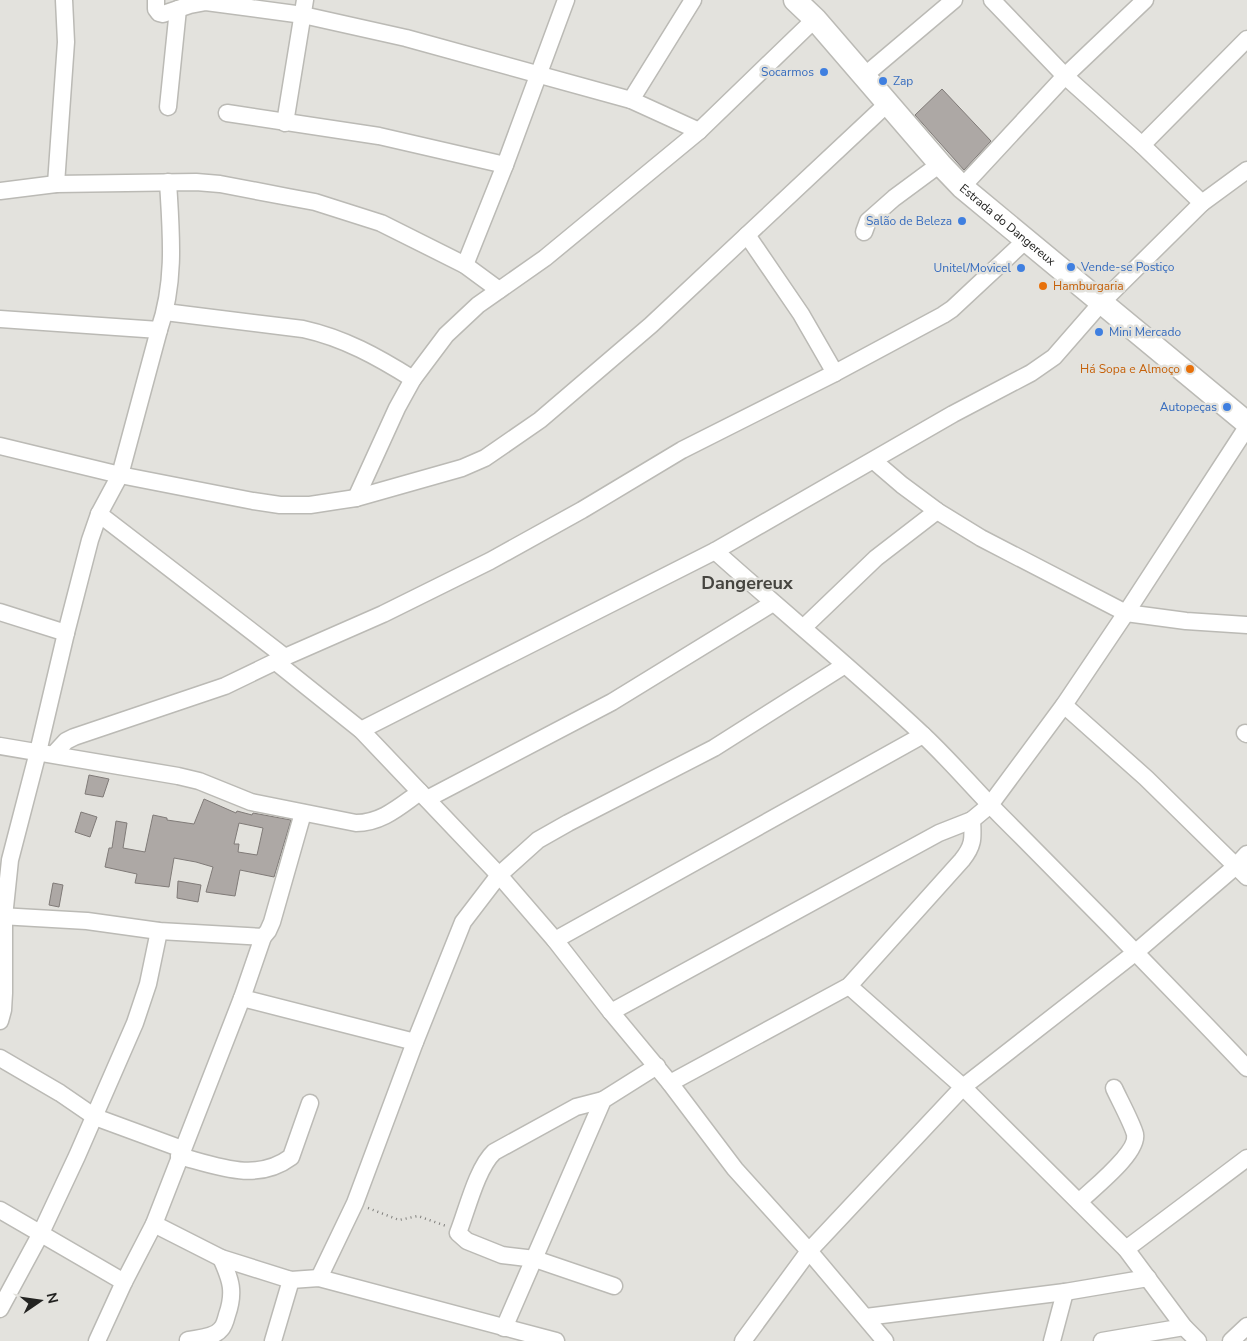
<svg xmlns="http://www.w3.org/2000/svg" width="1247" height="1341" font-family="'Nunito Sans',sans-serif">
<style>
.building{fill:#ada8a5;stroke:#807b78;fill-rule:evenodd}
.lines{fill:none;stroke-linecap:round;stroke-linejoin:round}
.street-casing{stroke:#bbbab5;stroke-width:19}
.secondary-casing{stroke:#bbbab5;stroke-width:25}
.path{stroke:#7f7e7b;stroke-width:2.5;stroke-dasharray:1 4;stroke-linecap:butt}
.street{stroke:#fff;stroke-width:16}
.secondary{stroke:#fff;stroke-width:22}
.shop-dot{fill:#3f7fe0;stroke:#e3e2dd;stroke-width:2}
.food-dot{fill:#e8710a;stroke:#e3e2dd;stroke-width:2}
.labels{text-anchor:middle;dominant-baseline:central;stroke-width:5;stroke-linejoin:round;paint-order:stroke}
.shop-label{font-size:12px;fill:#366cbe;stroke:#e3e2dd;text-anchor:end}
.street-label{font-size:12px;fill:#232321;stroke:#e3e2dd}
.food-label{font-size:12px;fill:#c56008;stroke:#e3e2dd;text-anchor:start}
.district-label{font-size:18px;font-weight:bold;fill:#464540;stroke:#e3e2dd}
</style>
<rect width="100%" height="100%" fill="#e3e2dd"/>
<!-- building -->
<g class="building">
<path d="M942 89 991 141 964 170 915 115Z"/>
<path d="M89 775 109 779 103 797 85 794Z"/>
<path d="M204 799 236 813 237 811 252 815 253 813 291 820 274 877 240 870 235 896 206 892 213 867 196 862 174 858 169 887 135 883 137 874 105 867 109 848H112L116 821 127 823 123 848 145 852 153 815 167 818V820L194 824ZM239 823 263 828 257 855 238 852 239 844H234Z"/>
<path d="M81 812 97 817 90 837 75 832Z"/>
<path d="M178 881 201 885 198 902 177 898Z"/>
<path d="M53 883 63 885 59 907 49 905Z"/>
</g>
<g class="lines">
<!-- street casing -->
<g class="street-casing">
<g id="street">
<path d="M156 0V9L159 13 163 14 190 5 206 2 303 15 406 38 631 100 699 131"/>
<path d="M992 0 1065 76 1142 145 1202 203 1247 170"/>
<path d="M864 76 954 0"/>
<path d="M631 100 693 0"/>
<path d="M168 107 178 9"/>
<path d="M227 113 379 136 505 165"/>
<path d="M285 123 305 0"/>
<path d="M1142 145 1247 39"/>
<path d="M56 184 66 42 64 0"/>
<path d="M962 187 1065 76 1145 0"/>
<path d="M0 191 56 184 196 182 220 184 288 197 315 202 381 223 465 265 499 290"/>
<path d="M864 232 868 221 894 198 940 164"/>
<path d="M747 235 801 314 835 373"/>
<path d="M465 265 505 165 566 0"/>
<path d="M165 312 303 329C344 338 378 357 413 379"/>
<path d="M0 319 159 330"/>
<path d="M0 446 120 475 253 501 280 505H310L356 498 462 468 485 458 540 420 651 325 888 103"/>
<path d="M874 461 902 485 937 511 981 538 1126 613 1186 621 1247 625"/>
<path d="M356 498 397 408 413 379 446 335 478 305 545 258 699 131 815 19"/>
<path d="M99 514 285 657"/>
<path d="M715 551C784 613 855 671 922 734 950 760 974 789 1001 816 1084 899 1166 983 1247 1068"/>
<path d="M0 612 66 633"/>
<path d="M804 627 876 558 937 511"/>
<path d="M276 662 361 730 499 875 555 940 611 1012 670 1083 735 1169 809 1251 885 1341"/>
<path d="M1064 705 1146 778 1247 877"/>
<path d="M361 730 715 551 953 414 1031 373 1054 357 1102 302 1202 203"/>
<path d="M1245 733 1247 734"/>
<path d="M0 746 178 776 199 781 251 802 356 823C382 823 400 806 420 792"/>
<path d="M54 754 66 741 74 737 225 686 285 657 383 614 490 561 582 510 682 450 835 373 943 315 952 309 1026 240"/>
<path d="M427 799 612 702 773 603"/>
<path d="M0 916 87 921 159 931 263 937"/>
<path d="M555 940 923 735"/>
<path d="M849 986 963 1087 1126 1249 1184 1327 1198 1341"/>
<path d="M242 998 415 1042"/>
<path d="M611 1012 939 833 972 820"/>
<path d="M0 1021 3 1010 4 993V917L10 860 38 752 66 633 90 540 99 514 120 475 159 330C176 281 171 232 168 182"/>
<path d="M0 1058 60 1093 95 1117 182 1149"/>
<path d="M670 1083 849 986 962 860C974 845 973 838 972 820L990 805 1064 705 1126 613 1247 427"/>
<path d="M603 1100 576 1107 494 1152C477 1168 467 1210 458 1233L467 1241 502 1255 535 1259 614 1286"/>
<path d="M179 1156C217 1166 256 1183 291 1157L310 1103"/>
<path d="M1079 1202C1092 1189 1139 1153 1135 1134 1132 1123 1119 1099 1114 1088"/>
<path d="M0 1210 124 1282"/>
<path d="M154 1224 221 1258 291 1280 319 1278 556 1341"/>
<path d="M1126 1249 1247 1158"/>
<path d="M319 1278 355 1203 415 1042 463 922 499 875 538 840 568 823 714 748 845 665"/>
<path d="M0 1309 40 1235 77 1156 135 1023 148 984 159 931"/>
<path d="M866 1317 1065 1292 1148 1278"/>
<path d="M504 1328 603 1100 657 1066"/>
<path d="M188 1340C198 1338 214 1338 221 1329 224 1326 226 1319 227 1315 235 1292 231 1280 221 1258"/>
<path d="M97 1341 124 1282 154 1224 242 998 263 937 268 931 272 922 303 813"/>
<path d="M273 1341 291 1280"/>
<path d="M743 1341 809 1251 963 1087 1136 952 1236 866 1247 854"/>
<path d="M1052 1341 1065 1292"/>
<path d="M1102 1341 1184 1327"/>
<path d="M1231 1341 1247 1326"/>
</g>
</g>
<!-- secondary casing -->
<g class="secondary-casing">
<g id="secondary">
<path id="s1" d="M795 0 815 19 940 164 962 187 1247 423"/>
</g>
</g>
<!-- path -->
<path class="path" d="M368 1208 399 1220 418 1216 446 1226"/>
<!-- street -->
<use href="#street" class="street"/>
<!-- secondary -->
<use href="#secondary" class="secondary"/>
</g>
<!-- markers -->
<g class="shop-dot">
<circle cx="824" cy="72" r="5"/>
<circle cx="883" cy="81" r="5"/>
<circle cx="962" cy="221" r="5"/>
<circle cx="1071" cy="267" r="5"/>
<circle cx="1021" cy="268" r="5"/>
<circle cx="1099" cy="332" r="5"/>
<circle cx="1227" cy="407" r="5"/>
</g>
<g class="food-dot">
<circle cx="1043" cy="286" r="5"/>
<circle cx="1190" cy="369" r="5"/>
</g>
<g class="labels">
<!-- shop labels -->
<g class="shop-label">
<text x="814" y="72">Socarmos</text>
<text x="893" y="81" text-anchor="start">Zap</text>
<text x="952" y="221">Salão de Beleza</text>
<text x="1081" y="267" text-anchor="start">Vende-se Postiço</text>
<text x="1011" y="268">Unitel/Movicel</text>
<text x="1109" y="332" text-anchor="start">Mini Mercado</text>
<text x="1217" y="407">Autopeças</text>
</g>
<!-- street labels -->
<g class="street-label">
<text stroke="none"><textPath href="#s1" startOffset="310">Estrada do Dangereux</textPath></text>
</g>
<!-- food labels -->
<g class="food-label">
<text x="1053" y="286">Hamburgaria</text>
<text x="1180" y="369" text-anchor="end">Há Sopa e Almoço</text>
</g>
<!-- district labels -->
<g class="district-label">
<text x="747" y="583">Dangereux</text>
</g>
</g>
<!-- north arrow -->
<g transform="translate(40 1301) rotate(77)" stroke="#e3e2dd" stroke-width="4" paint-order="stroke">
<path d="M0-4L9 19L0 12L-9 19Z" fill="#232321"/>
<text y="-8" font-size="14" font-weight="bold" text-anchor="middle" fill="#232321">N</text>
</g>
</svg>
